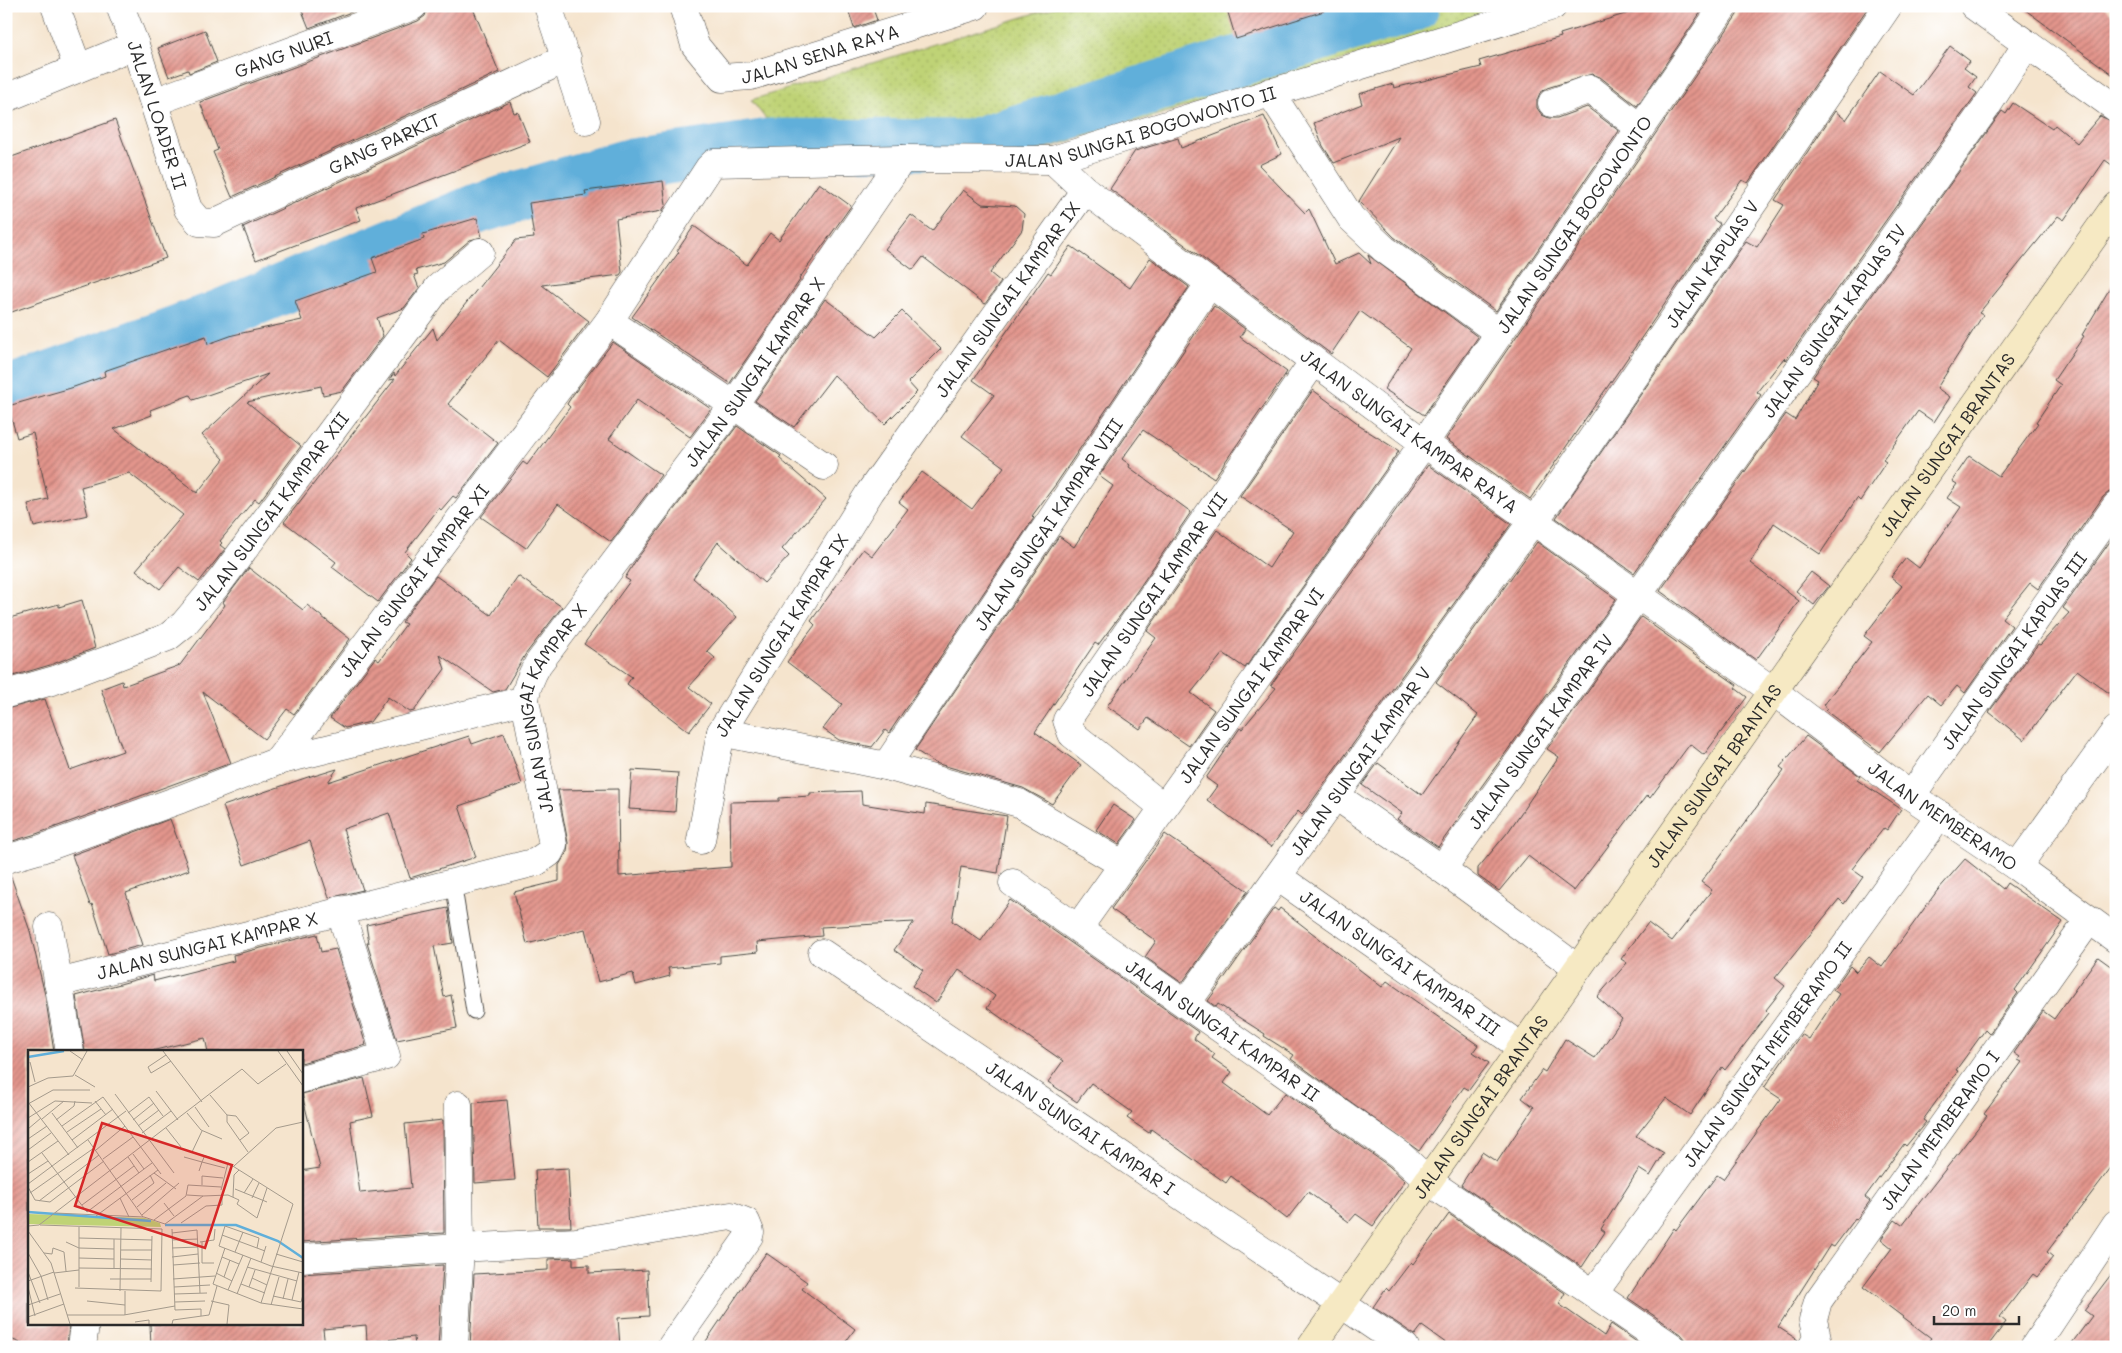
<svg xmlns="http://www.w3.org/2000/svg" width="2122" height="1353" font-family="Mali,sans-serif">
<style>
.park{fill:url(#park-dots);stroke:#757f50}
.lines{fill:none;stroke-linecap:round;stroke-linejoin:round}
.river{stroke:#60afda;stroke-width:51}
.building{fill:url(#building-hatch);fill-rule:evenodd}
.lane-casing{stroke:#494743;stroke-width:17}
.street-casing{stroke:#494743;stroke-width:29}
.secondary-casing{stroke:#494743;stroke-width:29}
.lane{stroke:#fff;stroke-width:15}
.street{stroke:#fff;stroke-width:28}
.secondary{stroke:#f6e9c3;stroke-width:28}
.labels{text-anchor:middle;dominant-baseline:central;stroke-width:5;stroke-linejoin:round;paint-order:stroke}
.street-label{font-size:18px;fill:#2b2b2b;stroke:#fff}
.inset-river{fill:none;stroke:#60afda;stroke-width:2.5}
.inset-road{fill:none;stroke:#a49a8c;stroke-width:1}
.view{fill:#d62828;fill-opacity:0.15;stroke:#d62828;stroke-width:2.5}
.inset-edge{fill:none;stroke:#2b2b2b;stroke-width:2.5}
</style>
<defs>
<pattern id="park-dots" width="8" height="8" patternUnits="userSpaceOnUse" patternTransform="scale(1.25)"><rect width="8" height="8" fill="#bfd376"/><path d="M2 2h.1M6 6h.1" fill="none" stroke="#a4b566" stroke-width="1.8" stroke-linecap="round"/></pattern>
<pattern id="building-hatch" width="6" height="6" patternUnits="userSpaceOnUse" patternTransform="scale(1.25)"><rect width="6" height="6" fill="#e3958c"/><path d="M-1 1l2-2M0 6l6-6M5 7l2-2" fill="none" stroke="#b87a73"/></pattern>
</defs>
<rect width="100%" height="100%" fill="#fff"/>
<filter id="ink" filterUnits="userSpaceOnUse"><feTurbulence type="fractalNoise" baseFrequency=".02" numOctaves="2"/><feDisplacementMap in="SourceGraphic" scale="10" xChannelSelector="R" yChannelSelector="G"/><feConvolveMatrix kernelMatrix="1 2 1 2 8 2 1 2 1" color-interpolation-filters="sRGB"/></filter>
<filter id="wash" filterUnits="userSpaceOnUse"><feTurbulence type="fractalNoise" baseFrequency=".0096" numOctaves="4" result="noise"/><feDisplacementMap in="SourceGraphic" scale="20" xChannelSelector="R" yChannelSelector="G"/><feGaussianBlur stdDeviation="1.12" result="paint"/><feColorMatrix in="noise" values="0 0 0 0 0 0 0 0 0 0 0 0 0 0 0 0 0 1.4 0 .05"/><feComposite in="paint" operator="in"/></filter>
<g filter="url(#wash)">
<rect width="100%" height="100%" fill="#f5e4cd"/>
<!-- park -->
<path class="park" d="M1059 6H1523L1034 152 787 146 751 100Z"/>
<g class="lines">
<!-- river -->
<path class="river" d="M6 392 212 318 479 208 625 165 770 144 969 145 1415 6"/>
</g>
<g id="blocks">
<!-- building -->
<g class="building">
<path d="M300 6H367L309 28Z"/>
<path d="M428 6H472L499 72 232 197 213 152 218 150 200 102 418 21 425 16Z"/>
<path d="M847 6H872L877 20 854 28Z"/>
<path d="M1226 6H1324V11L1236 39Z"/>
<path d="M1651 6H1705L1637 106 1600 77 1592 74 1547 88 1540 93 1537 100V108L1542 115 1549 118H1557L1587 107 1619 131 1496 311 1394 237 1359 201 1399 137 1334 163 1323 146 1314 123 1362 104 1359 94 1393 84 1394 88 1481 67 1479 61 1561 37 1560 34Z"/>
<path d="M1739 6H1869L1748 183 1742 180 1713 219 1720 224 1530 499 1446 439 1737 15Z"/>
<path d="M2020 6H2102L2116 17V77Z"/>
<path d="M205 30 217 62 189 73 188 70 169 77 158 48Z"/>
<path d="M1950 46 1970 61 1964 68 1976 77 1969 87 1977 93 1786 360 1784 358 1757 392 1761 395 1634 573 1556 518 1746 241 1757 247 1784 205 1775 200 1835 111 1846 120 1880 71 1914 95Z"/>
<path d="M510 102 514 113 518 112 530 142 356 208 361 220 256 260 243 227Z"/>
<path d="M2013 103 2052 129 2055 125 2077 143 2100 116 2116 123V168L2105 160 2064 220 2058 216 1979 313 1983 315 1937 388 1950 397 1934 422 1918 411 1883 460 1886 462 1860 501 1857 498 1820 554 1774 523 1750 563 1799 601 1756 660 1660 591 1786 414 1795 420 1818 380 1813 377 2002 111 2006 114Z"/>
<path d="M1264 116 1282 154 1259 165 1305 213 1309 209 1335 264 1359 253 1371 264 1368 255 1478 337 1424 415 1384 389 1411 348 1360 311 1331 354 1110 189 1135 151 1178 138 1181 148Z"/>
<path d="M115 120 166 258 6 314V159Z"/>
<path d="M663 181 666 205 662 211 616 219 622 272 620 275 542 285 589 321 547 377 499 340 448 404 498 443 456 498 453 496 441 510 439 508 405 552 411 558 378 602 332 567 336 562 284 522 395 379 389 380 394 373 395 376 433 328 437 340 516 240 534 238 529 203 586 195 585 191Z"/>
<path d="M819 183 851 206 799 279 800 280 730 383 632 317 679 252 677 251 694 226 747 265 770 233 779 240Z"/>
<path d="M963 190 982 204 1015 206 1024 214 1022 230 990 273 1001 282 985 304 923 257 913 270 885 249 911 215 932 231Z"/>
<path d="M477 218 482 237 470 240 444 262 416 270 418 274 414 275 419 288 404 308 377 318 383 336 342 391 323 395 321 386 247 402 301 446 259 502 255 499 220 541 222 543 220 545 225 549 199 582 179 567 160 589 136 570 183 515 129 473 81 487 88 515 34 527 28 504 48 499 33 433 17 438 8 406 71 388 105 376 104 371 206 336 208 344 233 335 302 320 295 301 377 272 372 258 424 239 423 234ZM268 374 202 435 224 459 197 493 114 429 152 415 150 410 190 395 193 400Z"/>
<path d="M1071 246 1130 288 1150 258 1189 287 1056 484 1032 516 1034 518 889 733 885 730 872 747 839 740 823 729 842 704 787 662 815 625 811 621 863 549 872 556 908 509 899 502 922 472 972 509 1004 467 962 436 994 395 973 380 1048 272 1051 274Z"/>
<path d="M2116 278V491L2109 492 2103 497 2038 589 2030 583 2002 618 2012 626 1965 693 1957 686 1941 705 1928 694 1880 752 1826 711 1828 709 1823 705 1872 642 1864 636 1902 586 1891 577 1906 558 1919 568 1961 507 1947 498 1957 484 1952 481 1969 456 1999 476 2038 423 2036 422 2061 385 2054 380 2084 336 2082 335Z"/>
<path d="M825 299 876 337 902 311 941 349 908 382 917 392 885 424 834 375 794 427 755 401Z"/>
<path d="M1214 306 1245 329 1240 337 1287 372 1214 478 1143 430 1122 459 1130 465 1129 467 1191 512 1122 613 1098 645 1095 643 1035 732 1081 765 1052 804 1023 788 935 763 915 750 1059 536 1074 547 1113 486 1099 476Z"/>
<path d="M613 342 711 409 690 437 637 400 609 439 661 475 611 542 558 504 526 548 481 517 523 462 527 465 570 407 567 404 572 396Z"/>
<path d="M1313 390 1359 424 1358 425 1399 451 1245 668 1223 653 1191 693 1214 710 1189 746 1148 718 1140 729 1107 706 1156 638 1147 631 1217 530 1269 568 1293 531 1240 496Z"/>
<path d="M737 426 781 456 779 458 826 499 782 549 789 556 764 583 718 542 693 578 737 617 707 651 715 658 689 687 711 704 689 732 627 684 632 677 584 644 630 581 625 578 636 560Z"/>
<path d="M1428 465 1511 524 1302 815 1298 811 1271 847 1207 800 1217 786 1206 778 1240 728 1242 729 1276 688 1271 685Z"/>
<path d="M2116 533V698L2077 670 2024 740 1989 712 2038 644 2040 645 2069 613 2063 608Z"/>
<path d="M1537 542 1616 599 1438 847 1397 819 1402 813 1362 785 1378 763 1422 795 1478 715 1436 682Z"/>
<path d="M249 568 303 610 307 605 350 639 294 714 287 709 264 739 203 692 231 763 36 834 6 843V709L45 699 70 770 123 751 101 689 122 681 123 686 180 665 225 605 223 602Z"/>
<path d="M1811 572 1829 586 1814 605 1796 591Z"/>
<path d="M436 576 491 615 518 576 562 607 525 655 505 689 493 692 440 655 445 669 414 711 410 712 388 697 370 722 345 728 330 718 375 658 379 661 406 624 402 622Z"/>
<path d="M82 600 95 648 50 665 6 678V619L59 604V607Z"/>
<path d="M1641 617 1737 685 1735 688 1747 697 1704 755 1690 744 1650 798 1647 795 1574 891 1528 856 1499 891 1478 876V868L1508 832 1559 757 1547 749Z"/>
<path d="M504 733 522 784 459 806 476 857 410 878 389 813 343 829 363 890 329 898 310 841 244 865 223 806 314 775V776L337 769 328 782 469 736 472 744Z"/>
<path d="M1806 736 1860 776 1857 780 1901 809 1887 830 1884 828 1852 869 1863 877 1844 904 1839 899 1775 978 1785 986 1766 1010 1769 1013 1725 1070 1722 1067 1690 1115 1666 1098 1636 1136 1664 1153 1650 1176 1639 1169 1601 1229 1605 1232 1582 1267 1461 1185 1482 1152 1497 1162 1534 1107 1522 1098 1542 1070 1545 1072 1565 1039 1595 1058 1622 1019 1597 997 1627 963 1621 959 1648 923 1672 941 1712 890 1701 882 1784 770 1780 767Z"/>
<path d="M632 770 678 773 675 812 629 809Z"/>
<path d="M618 789 619 876 731 867 730 802 779 801V798L810 796V793L861 791 862 804 925 814 926 804 1007 816 998 873 961 867 952 921 981 941 1010 900 1198 1032 1194 1039 1215 1054 1212 1058 1232 1072 1224 1083 1267 1115 1285 1093 1389 1166 1405 1181 1373 1226 1356 1214 1349 1222 1308 1192 1287 1219 1231 1176 1226 1183 1151 1129 1149 1133 1127 1118 1132 1112 1091 1083 1077 1102 1048 1082 1063 1061 987 1008 995 996 959 970 936 1003 912 986 923 970 894 950 914 922 821 927 822 936 757 942 758 952 720 956V963L668 968 670 976 636 985 633 973 598 982 585 929 527 944 514 892 559 881V865L567 852 568 843 558 790Z"/>
<path d="M1113 805 1136 820 1119 844 1096 830Z"/>
<path d="M170 819 189 870 126 893 143 945 108 954 92 904 90 905 72 855Z"/>
<path d="M1165 834 1248 891 1182 983 1145 957 1156 941 1111 909Z"/>
<path d="M1965 859 2003 889 2007 883 2063 922 2015 990 2018 993 1989 1034 1985 1030 1956 1070 1958 1071 1923 1120 1926 1122 1906 1146 1904 1144 1865 1197 1870 1201 1856 1220 1855 1219 1834 1247 1830 1245 1778 1327 1798 1340 1796 1347H1687L1686 1340 1681 1334 1628 1298 1674 1228 1676 1230 1717 1175 1723 1179 1781 1099 1764 1088 1801 1034 1809 1039 1839 994 1833 990 1850 966 1856 972 1869 957 1882 967 1937 891Z"/>
<path d="M6 874H10L30 931 45 995 54 1052H29V1324H69L67 1347H30L6 1337Z"/>
<path d="M448 908 453 943 434 946 444 997 451 995 457 1028 397 1040 367 943H369L366 925Z"/>
<path d="M1274 908 1278 911 1280 908 1382 987 1387 981 1478 1045 1473 1052 1489 1063 1469 1090 1464 1087 1419 1151 1291 1059 1294 1055 1264 1036 1265 1034 1218 1004 1216 1007 1208 1001Z"/>
<path d="M317 934 321 952 336 949 366 1045 301 1063V1052H208L205 1038 147 1052H85L76 996 153 975 154 981 234 961 233 955Z"/>
<path d="M2098 957 2116 970V1161L2047 1252 2053 1257 2037 1277 2033 1274 2000 1317 2006 1322 1987 1347H1924L1931 1338 1863 1287 1892 1248 1881 1239 1895 1220 1902 1225 1987 1116 1984 1114 2022 1062 2018 1060 2020 1057 2014 1053 2043 1011 2054 1019Z"/>
<path d="M364 1078 373 1116 350 1121 360 1193 411 1188 405 1124 443 1120 444 1233 301 1242V1171L320 1168 302 1094Z"/>
<path d="M507 1100 515 1180 475 1183 473 1103Z"/>
<path d="M568 1168 571 1227H538L535 1170Z"/>
<path d="M1449 1214 1565 1293 1559 1304 1604 1336 1611 1324 1644 1347 1450 1346 1422 1326 1415 1335 1373 1307 1386 1288 1389 1291 1411 1262 1413 1264Z"/>
<path d="M766 1253 807 1282 802 1289 855 1329 842 1347H702Z"/>
<path d="M573 1258V1266L589 1265V1273L647 1270 649 1316 618 1318 620 1347H470L474 1274 548 1270V1259Z"/>
<path d="M443 1265 438 1347H415L414 1337 367 1342 366 1325 323 1329 325 1347H151L150 1324H301V1274Z"/>
<path d="M2116 1268V1347H2069L2092 1316 2084 1310Z"/>
</g>
</g>
</g>
<g filter="url(#ink)">
<use href="#blocks" fill-opacity="0" stroke="#494743" stroke-width="1"/>
<g class="lines">
<!-- lane casing -->
<g class="lane-casing">
<path id="lane" d="M453 882 474 1011"/>
</g>
<!-- street casing -->
<g class="street-casing">
<g id="street">
<path d="M55 6 78 68"/>
<path id="s1" d="M120 6 135 45 188 209 199 222 214 223 567 58"/>
<path d="M548 6 586 121"/>
<path id="s2" d="M683 6 695 45 722 78 751 76 975 6"/>
<path d="M1974 6 2116 108"/>
<path d="M1270 92 1351 218 1384 249 1499 333"/>
<path d="M6 98 135 45"/>
<path id="s3" d="M154 102 413 6"/>
<path d="M1552 103 1590 89 1640 128"/>
<path id="s4" d="M1053 160 1085 190 1424 443 1773 691 1911 796 2017 867 2116 939"/>
<path d="M609 321 824 466"/>
<path id="s5" d="M6 694 55 680 168 637 184 624 221 580 438 288 480 252"/>
<path d="M721 732 886 766 1019 803 1122 864"/>
<path d="M278 761 525 700"/>
<path id="s6" d="M886 766 1210 283"/>
<path d="M1336 796 1442 869 1577 968"/>
<path id="s7" d="M1911 796 2116 506"/>
<path id="s8" d="M1163 807 1072 734 1067 720 1314 361"/>
<path id="s9" d="M701 840 721 732 870 492 1085 190"/>
<path id="s10" d="M6 859 41 849 181 799 278 761 609 321 709 168 714 163 902 159 1053 160 1553 6"/>
<path d="M2017 867 2116 730"/>
<path id="s11" d="M1442 869 1987 106 2027 44"/>
<path id="s12" d="M1278 877 1521 1047"/>
<path id="s13" d="M1013 883 1399 1154 1428 1181 1672 1347"/>
<path d="M49 927 70 1052"/>
<path id="s14" d="M1078 928 1424 443 1724 6"/>
<path id="s15" d="M822 953 1405 1347"/>
<path id="s16" d="M58 983 536 862 549 853 553 845 525 700C526 687 531 676 538 664L733 406 902 159"/>
<path id="s17" d="M1186 1004 1523 534 1550 500 1888 6"/>
<path d="M301 1079 386 1056 340 910"/>
<path d="M458 1105 460 1248 576 1242 731 1216 746 1222 750 1232 749 1236 671 1347"/>
<path d="M301 1258 460 1248 454 1347"/>
<path id="s18" d="M1594 1293 1940 815"/>
<path d="M82 1347 85 1324"/>
<path id="s19" d="M1812 1347 1817 1338 1813 1320 1818 1301 2089 920"/>
<path d="M2034 1347 2116 1224"/>
</g>
</g>
<!-- secondary casing -->
<g class="secondary-casing">
<g id="secondary">
<path id="s20" d="M1311 1347 2116 205"/>
</g>
</g>
<!-- lane -->
<use href="#lane" class="lane"/>
<!-- street -->
<use href="#street" class="street"/>
<!-- secondary -->
<use href="#secondary" class="secondary"/>
</g>
</g>
<g class="labels">
<!-- street labels -->
<g class="street-label">
<text stroke="none"><textPath href="#s2" startOffset="185">JALAN SENA RAYA</textPath></text>
<text stroke="none"><textPath href="#s3" startOffset="138">GANG NURI</textPath></text>
<text stroke="none"><textPath href="#s1" startOffset="115">JALAN LOADER II</textPath></text>
<text stroke="none"><textPath href="#s10" startOffset="1461">JALAN SUNGAI BOGOWONTO II</textPath></text>
<text stroke="none"><textPath href="#s1" startOffset="434">GANG PARKIT</textPath></text>
<text stroke="none"><textPath href="#s14" startOffset="861">JALAN SUNGAI BOGOWONTO</textPath></text>
<text stroke="none"><textPath href="#s17" startOffset="908">JALAN KAPUAS V</textPath></text>
<text stroke="none"><textPath href="#s9" startOffset="629">JALAN SUNGAI KAMPAR IX</textPath></text>
<text stroke="none"><textPath href="#s11" startOffset="674">JALAN SUNGAI KAPUAS IV</textPath></text>
<text stroke="none"><textPath href="#s16" startOffset="1068">JALAN SUNGAI KAMPAR X</textPath></text>
<text stroke="none"><textPath href="#s4" startOffset="448">JALAN SUNGAI KAMPAR RAYA</textPath></text>
<text stroke="none"><textPath href="#s20" startOffset="1104">JALAN SUNGAI BRANTAS</textPath></text>
<text stroke="none"><textPath href="#s5" startOffset="335">JALAN SUNGAI KAMPAR XII</textPath></text>
<text stroke="none"><textPath href="#s6" startOffset="291">JALAN SUNGAI KAMPAR VIII</textPath></text>
<text stroke="none"><textPath href="#s10" startOffset="515">JALAN SUNGAI KAMPAR XI</textPath></text>
<text stroke="none"><textPath href="#s8" startOffset="284">JALAN SUNGAI KAMPAR VII</textPath></text>
<text stroke="none"><textPath href="#s9" startOffset="224">JALAN SUNGAI KAMPAR IX</textPath></text>
<text stroke="none"><textPath href="#s7" startOffset="178">JALAN SUNGAI KAPUAS III</textPath></text>
<text stroke="none"><textPath href="#s14" startOffset="298">JALAN SUNGAI KAMPAR VI</textPath></text>
<text stroke="none"><textPath href="#s16" startOffset="664">JALAN SUNGAI KAMPAR X</textPath></text>
<text stroke="none"><textPath href="#s11" startOffset="169">JALAN SUNGAI KAMPAR IV</textPath></text>
<text stroke="none"><textPath href="#s17" startOffset="299">JALAN SUNGAI KAMPAR V</textPath></text>
<text stroke="none"><textPath href="#s20" startOffset="699">JALAN SUNGAI BRANTAS</textPath></text>
<text stroke="none"><textPath href="#s4" startOffset="1106">JALAN MEMBERAMO</textPath></text>
<text stroke="none"><textPath href="#s16" startOffset="154">JALAN SUNGAI KAMPAR X</textPath></text>
<text stroke="none"><textPath href="#s12" startOffset="149">JALAN SUNGAI KAMPAR III</textPath></text>
<text stroke="none"><textPath href="#s13" startOffset="256">JALAN SUNGAI KAMPAR II</textPath></text>
<text stroke="none"><textPath href="#s18" startOffset="295">JALAN SUNGAI MEMBERAMO II</textPath></text>
<text stroke="none"><textPath href="#s20" startOffset="294">JALAN SUNGAI BRANTAS</textPath></text>
<text stroke="none"><textPath href="#s15" startOffset="312">JALAN SUNGAI KAMPAR I</textPath></text>
<text stroke="none"><textPath href="#s19" startOffset="258">JALAN MEMBERAMO I</textPath></text>
</g>
</g>
<!-- overview -->
<g transform="translate(28 1050)">
<rect width="275" height="275" fill="#f5e4cd"/>
<path d="M0 164 117 168 132 173 133 177 0 174Z" fill="#bfd376"/>
<path class="inset-river" d="M0 7 36 1M0 162 123 171M137 175H208L250 191 275 208"/>
<path class="inset-road" d="M42 1 55 10M135 1 174 52M250 1 275 36M259 1 275 24M138 5 120 17 123 23 143 11M2 12 7 32M47 25 67 37M0 37 20 28 45 26 59 1M128 41 150 70M87 44 146 123M182 45 199 65V72L220 102M67 51 78 65M0 52 41 105M0 54 25 40H62M167 57 181 77M24 63 50 98M100 63 121 47 135 66M159 63 173 80 194 89M199 65 208 66 221 83 212 90M0 68 27 51 64 53M14 69 36 51M28 70 46 56 47 51M105 70 126 53M34 76 75 47 133 124M110 76 131 60M138 78 153 97M0 79 13 68M39 82 73 59M114 83 143 61M0 89 19 76M44 90 85 59M60 90 115 167M0 100 23 83M68 100 97 76M164 102 174 81M164 102 184 108M14 103 59 162M105 104 116 119M177 105 174 112 197 118M100 107 111 123M156 107 174 112 171 121M75 109 105 87M0 112 30 91M206 116 248 78 275 72M126 123 148 139M0 124 20 111M0 134 98 61M174 135V126L195 128M0 137 7 150 22 152 76 111M207 139 239 152M193 140 200 113 265 154 233 253M2 143 66 98M216 143 225 129M159 145 175 146M205 147 206 125 211 120M92 148 101 167M224 148 231 133M104 150 126 133 122 125M11 151 71 105M136 153 146 166M54 155 106 116M109 157 138 133M59 162 124 113M27 163 116 167 137 174 175 146 200 145 211 150 209 154 229 168 239 138M114 165 151 133M68 166 130 120M126 170 158 146 160 135 193 137M153 173 178 156 194 155V145M12 175 134 179 133 241 47 238M0 176 11 175 214 19 230 34 258 14M144 179 147 260 173 259V266M0 181 23 213 42 274M144 183 169 180 172 243M194 185 237 201M51 188 124 190M144 190 170 189M38 192 51 198 86 199M172 192 186 190 187 179M174 192V213H186M144 198 170 197M197 198 185 234 233 253 275 259M229 198 231 188 197 176 191 196 243 216 275 223M93 200H124M207 202 215 182M0 203 13 226 20 250M16 203 24 204 25 198 36 202 38 221M248 204 275 212M144 207 170 204M194 207 211 214M51 208 86 209M93 209 124 210M233 212 238 196M145 215 172 213M219 217 269 231M51 218 124 219M86 219V189M0 222 12 253M26 223 51 220M188 223 204 231M196 227 202 210M224 228 239 235M82 229H123M145 229 187 226M0 231 26 222M123 232 124 186M213 234 237 243M0 237 7 266M51 237V177M146 237 182 235M221 237 227 220M200 240 215 205M92 241 93 178M97 241V265M146 244 179 243M209 244 223 208M245 246 273 252 275 245M255 249 260 229M264 250 271 222M59 251 97 255M183 251 201 255 199 274M147 252 177 251M0 255 32 244M243 255 251 227M39 265H96L147 256M0 267 36 254M107 272 121 270V274M144 274 145 270 181 265 189 236"/>
<path class="view" d="M74 73 204 115 177 198 47 156Z"/>
<rect width="275" height="275" class="inset-edge"/>
</g>
<!-- margin -->
<rect width="2122" height="1353" fill="none" stroke="#fff" stroke-width="25"/>
<!-- scale -->
<path d="M1934 1316v8h85v-8" fill="none" stroke="#2b2b2b" stroke-width="2.5"/>
<text x="1942" y="1316" font-size="15" fill="#2b2b2b" stroke="#ffffff" stroke-width="4" paint-order="stroke">20 m</text>
</svg>
